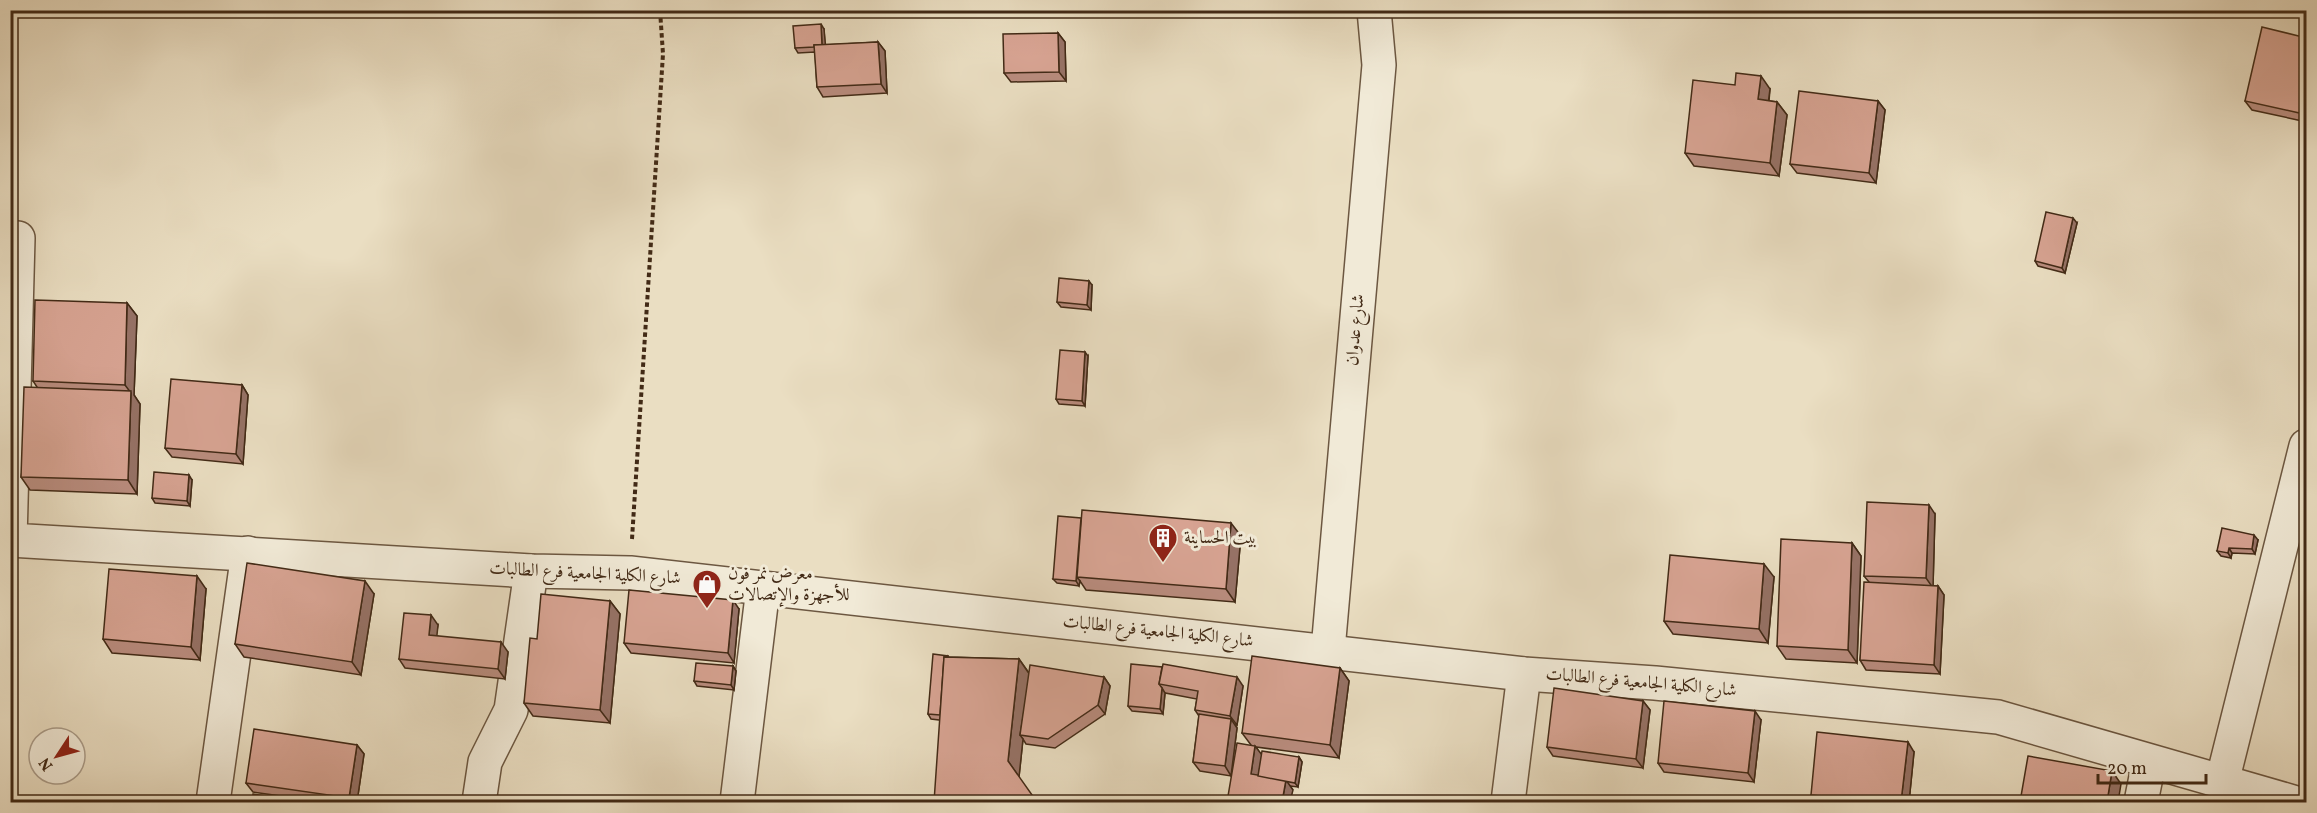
<svg xmlns="http://www.w3.org/2000/svg" width="2317" height="813" font-family="Vollkorn,Amiri,serif">
<style>
.lines{fill:none;stroke-linecap:round;stroke-linejoin:round}
.minor-casing{stroke:#6c5741;stroke-width:36}
.path{stroke:#422a16;stroke-width:4;stroke-dasharray:4.5 3;stroke-linecap:butt}
.minor{stroke:#f1ead7;stroke-width:33}
.wall{fill:#b98c7e;stroke:#422a16;stroke-width:1.5}
.shaded-wall{fill:#967266;stroke:#422a16;stroke-width:1.5}
.building{fill:#d7a392;stroke:#422a16;stroke-width:1.5}
.labels{text-anchor:middle;dominant-baseline:central;stroke-width:6;stroke-linejoin:round;paint-order:stroke}
.street-label{font-size:18px;fill:#422a16;stroke:#f1ead7}
.poi-label{font-size:18px;fill:#422a16;stroke:#f1ead7;text-anchor:start}
</style>
<rect width="100%" height="100%" fill="#eadec2"/>
<filter id="stains"><feTurbulence type="fractalNoise" baseFrequency=".00333" numOctaves="4"/><feColorMatrix values="0 0 0 0 .2 0 0 0 0 .09 0 0 0 0 .02 0 0 0 .5 -.17"/></filter>
<radialGradient id="worn" r=".72"><stop offset=".6" stop-color="#630" stop-opacity="0"/><stop offset="1" stop-color="#630" stop-opacity=".3"/></radialGradient>
<g class="lines">
<!-- minor casing -->
<g class="minor-casing">
<g id="minor">
<path d="M18 238 10 540 531 571 630 573 1524 674 1655 683 1998 717 2293 802"/>
<path d="M1328 650 1379 65 1374 10"/>
<path d="M2222 782 2306 446"/>
<path d="M213 802 248 553"/>
<path d="M479 802 485 762 511 710 531 571"/>
<path d="M737 802 763 588"/>
<path d="M1508 802 1524 674"/>
<path d="M2141 802 2149 762"/>
</g>
</g>
<!-- path -->
<path class="path" d="M632 539 663 54 660 10"/>
<!-- minor -->
<use href="#minor" class="minor"/>
</g>
<!-- wall -->
<g class="wall">
<path d="M824 29 825 45 878 42 885 51 887 93 823 97 817 87 815 52 798 53 795 48Z"/>
<path d="M1058 33 1065 42 1066 81 1011 82 1004 73Z"/>
<path d="M2307 38V122L2252 110 2245 101Z"/>
<path d="M1770 89 1769 101 1777 102 1787 115 1779 176 1694 166 1685 153Z"/>
<path d="M1878 101 1885 110 1876 183 1797 173 1790 164Z"/>
<path d="M2077 223 2065 273 2038 266 2035 261Z"/>
<path d="M1092 285 1091 310 1061 307 1057 302Z"/>
<path d="M127 303 137 316 134 395 140 404 137 494 30 490 21 477 37 387 33 381Z"/>
<path d="M1088 356 1085 406 1059 404 1056 399Z"/>
<path d="M242 385 248 395 243 464 172 457 165 448Z"/>
<path d="M192 480 190 506 155 503 152 498Z"/>
<path d="M1935 514 1933 586H1938L1944 595 1940 674 1866 670 1860 660 1869 582 1864 576Z"/>
<path d="M1241 536 1235 602 1086 590 1080 581 1079 586 1057 583 1053 579Z"/>
<path d="M2258 540 2255 554 2232 553 2231 558 2221 556 2217 551Z"/>
<path d="M1852 543 1861 556 1857 663 1786 659 1777 646Z"/>
<path d="M1774 577 1768 643 1673 634 1664 621Z"/>
<path d="M206 589 200 660 112 653 103 639Z"/>
<path d="M374 594 361 675 244 657 235 644Z"/>
<path d="M610 601 620 614 610 723 533 716 524 703 537 639Z"/>
<path d="M739 609 734 663 631 653 624 643Z"/>
<path d="M438 625 436 636 508 652 505 679 405 668 399 659Z"/>
<path d="M948 656 949 657 1019 659 1029 673 1104 677 1110 686 1105 714 1055 748 1026 744 1023 739 1019 777 939 720 931 719 928 714Z"/>
<path d="M733 666 736 671 734 690 697 686 694 681Z"/>
<path d="M1162 667 1243 686 1237 725H1235L1237 728 1231 776 1200 771 1193 762 1199 716 1195 710 1197 699 1165 693 1163 714 1132 711 1128 706Z"/>
<path d="M1340 668 1349 681 1339 758 1256 747 1261 755 1299 757 1302 762 1298 787 1290 786 1293 790 1251 745 1242 733Z"/>
<path d="M1643 701 1650 710 1643 768 1553 756 1547 747Z"/>
<path d="M1761 720 1754 782 1664 772 1658 763Z"/>
<path d="M357 745 364 754 357 802H324L253 792 246 783Z"/>
<path d="M1914 752 1909 802H1816L1811 795Z"/>
</g>
<!-- shaded-wall -->
<g class="shaded-wall">
<path d="M821 24 824 29 826 51 822 46Z"/>
<path d="M1058 33 1065 42 1066 81 1059 72Z"/>
<path d="M878 42 885 51 887 93 881 84Z"/>
<path d="M1761 76 1770 89 1767 112 1758 99Z"/>
<path d="M1878 101 1885 110 1876 183 1869 173Z"/>
<path d="M1777 102 1787 115 1779 176 1770 163Z"/>
<path d="M2307 103V117L2304 114Z"/>
<path d="M2073 218 2077 223 2065 273 2062 268Z"/>
<path d="M1089 281 1092 285 1091 310 1087 305Z"/>
<path d="M127 303 137 316 134 395 140 404 137 494 128 480 131 393 125 385Z"/>
<path d="M1085 352 1088 356 1085 406 1082 401Z"/>
<path d="M242 385 248 395 243 464 236 454Z"/>
<path d="M189 475 192 480 190 506 187 501Z"/>
<path d="M1929 505 1935 514 1933 588 1926 578Z"/>
<path d="M1231 523 1241 536 1235 602 1226 589Z"/>
<path d="M2254 535 2258 540 2255 554 2252 549Z"/>
<path d="M1852 543 1861 556 1857 663 1848 650Z"/>
<path d="M2229 548 2232 553 2231 558 2228 553Z"/>
<path d="M1764 564 1774 577 1768 643 1759 629Z"/>
<path d="M197 576 206 589 200 660 191 647Z"/>
<path d="M1077 577 1080 581 1079 586 1076 581Z"/>
<path d="M365 581 374 594 361 675 352 662Z"/>
<path d="M1938 586 1944 595 1940 674 1934 665Z"/>
<path d="M733 600 739 609 734 663 728 653Z"/>
<path d="M610 601 620 614 610 723 600 710Z"/>
<path d="M431 615 438 625 436 644 429 635Z"/>
<path d="M501 642 508 652 505 679 498 669Z"/>
<path d="M1019 659 1030 675 1020 735 1023 739 1019 777 1008 761Z"/>
<path d="M733 666 736 671 734 690 731 685Z"/>
<path d="M1340 668 1349 681 1339 758 1330 745Z"/>
<path d="M1104 677 1110 686 1105 714 1098 705Z"/>
<path d="M1237 677 1243 686 1237 725 1230 716Z"/>
<path d="M1162 688 1165 693 1163 714 1160 709Z"/>
<path d="M1643 701 1650 710 1643 768 1636 759Z"/>
<path d="M1755 711 1761 720 1754 782 1748 773Z"/>
<path d="M1231 719 1237 728 1231 776 1225 766Z"/>
<path d="M1908 742 1914 752 1909 802H1901Z"/>
<path d="M357 745 364 754 357 802H353L349 798Z"/>
<path d="M1255 746 1262 755 1257 784 1251 774Z"/>
<path d="M1299 757 1302 762 1298 787 1295 783Z"/>
<path d="M2112 771 2121 784 2118 802H2107Z"/>
<path d="M1286 780 1293 790 1290 802H1282Z"/>
</g>
<!-- building -->
<g class="building">
<path d="M821 24 822 45H814V47L795 48 793 26Z"/>
<path d="M2262 27 2307 38V103L2304 114 2245 101Z"/>
<path d="M1058 33 1059 72 1004 73 1003 34Z"/>
<path d="M878 42 881 84 817 87 814 45Z"/>
<path d="M1736 73 1761 76 1758 99 1777 102 1770 163 1685 153 1693 80 1735 85Z"/>
<path d="M1799 91 1878 101 1869 173 1790 164Z"/>
<path d="M2046 212 2073 218 2062 268 2035 261Z"/>
<path d="M1059 278 1089 281 1087 305 1057 302Z"/>
<path d="M35 300 127 303 125 385 33 381Z"/>
<path d="M1060 350 1085 352 1082 401 1056 399Z"/>
<path d="M171 379 242 385 236 454 165 448Z"/>
<path d="M24 387 131 391 128 480 21 477Z"/>
<path d="M154 472 189 475 187 501 152 498Z"/>
<path d="M1867 502 1929 505 1926 578 1864 576Z"/>
<path d="M1082 510 1231 523 1226 589 1077 577Z"/>
<path d="M1058 516 1081 518 1076 581 1053 579Z"/>
<path d="M2222 528 2254 535 2252 549 2229 548 2228 553 2217 551Z"/>
<path d="M1781 539 1852 543 1848 650 1777 646Z"/>
<path d="M1670 555 1764 564 1759 629 1664 621Z"/>
<path d="M247 563 365 581 352 662 235 644Z"/>
<path d="M109 569 197 576 191 647 103 639Z"/>
<path d="M1864 582 1938 586 1934 665 1860 660Z"/>
<path d="M629 590 733 600 728 653 624 643Z"/>
<path d="M541 594 610 601 600 710 524 703 530 638 537 639Z"/>
<path d="M404 613 431 615 429 635 501 642 498 669 399 659Z"/>
<path d="M933 654 948 656V657H944L940 715 928 714Z"/>
<path d="M1252 656 1340 668 1330 745 1242 733Z"/>
<path d="M944 657 1019 659 1008 761 1037 802H934Z"/>
<path d="M696 663 733 666 731 685 694 681Z"/>
<path d="M1131 664 1162 667 1159 684 1162 688 1160 709 1128 706Z"/>
<path d="M1163 664 1237 677 1230 716 1195 710 1198 691 1159 684Z"/>
<path d="M1030 665 1104 677 1098 705 1048 739 1020 735Z"/>
<path d="M1554 688 1643 701 1636 759 1547 747Z"/>
<path d="M1664 701 1755 711 1748 773 1658 763Z"/>
<path d="M1199 714 1231 719 1225 766 1193 762Z"/>
<path d="M254 729 357 745 349 798 246 783Z"/>
<path d="M1817 732 1908 742 1901 802H1878L1811 795Z"/>
<path d="M1237 743 1255 746 1251 774 1286 780 1282 802H1227Z"/>
<path d="M1262 751 1299 757 1295 783 1258 776Z"/>
<path d="M2028 756 2112 771 2107 802H2020Z"/>
<path d="M253 794 308 802H252Z"/>
</g>
<!-- icons -->
<defs>
<g id="building-pin" transform="scale(1.5)"><path d="M0 17L-7.5 6A9.5 9.5 0 1 1 7.5 6Z" fill="#8f2418" stroke="#f1ead7"/><path d="M-4-6H4V6H1V3H-1V6H-4ZM-2.5-4.3h1.7v1.8h-1.7ZM.8-4.3h1.7v1.8H.8ZM-2.5-1h1.7V.8h-1.7ZM.8-1h1.7V.8H.8Z" fill="#fff"/></g>
<g id="shop-pin" transform="scale(1.5)"><path d="M0 17L-7.5 6A9.5 9.5 0 1 1 7.5 6Z" fill="#8f2418" stroke="#f1ead7"/><path d="M-5-2.5h2.3a2.7 3.5 0 0 1 5.4 0H5L5.5 6h-11ZM-1.5-2.5h3a1.5 2.3 0 0 0-3 0Z" fill="#fff"/></g>
</defs>
<g fill-rule="evenodd">
<use href="#building-pin" x="1163" y="538"/>
<use href="#shop-pin" x="707" y="584"/>
</g>
<g class="labels">
<!-- street labels -->
<g class="street-label">
<text transform="translate(1356 330) rotate(-85)">شارع عدوان</text>
<text transform="translate(585 574) rotate(3)">شارع الكلية الجامعية فرع الطالبات</text>
<text transform="translate(1158 632) rotate(6)">شارع الكلية الجامعية فرع الطالبات</text>
<text transform="translate(1641 683) rotate(5)">شارع الكلية الجامعية فرع الطالبات</text>
</g>
<!-- poi labels -->
<g class="poi-label">
<text x="1184" y="538">بيت الحساينة</text>
<text x="728" y="574">معرض نمر فون<tspan x="728" dy="21">للأجهزة والإتصالات</tspan></text>
</g>
</g>
<!-- margin -->
<rect width="2317" height="813" fill="none" stroke="#eadec2" stroke-width="36"/>
<rect x="12" y="12" width="2293" height="789" fill="none" stroke="#422a16" stroke-width="3"/>
<rect x="18" y="18" width="2281" height="777" fill="none" stroke="#422a16" stroke-width="1.5"/>
<!-- north arrow -->
<g transform="translate(57 756) rotate(234)"><circle r="28" fill="#f1ead7" stroke="#ab9d8a" stroke-width="1.5"/>
<path d="M0-4.5L10 22L0 15L-10 22Z" fill="#8f2418"/>
<text y="-9" font-size="16" font-weight="bold" text-anchor="middle" fill="#422a16">N</text>
</g>
<!-- scale -->
<path d="M2098 774v9h108v-9" fill="none" stroke="#422a16" stroke-width="3"/>
<text x="2107" y="774" font-size="18" fill="#422a16" stroke="#f1ead7" stroke-width="4.5" paint-order="stroke">20 m</text>
<rect width="100%" height="100%" filter="url(#stains)"/>
<rect width="100%" height="100%" fill="url(#worn)"/>
</svg>
